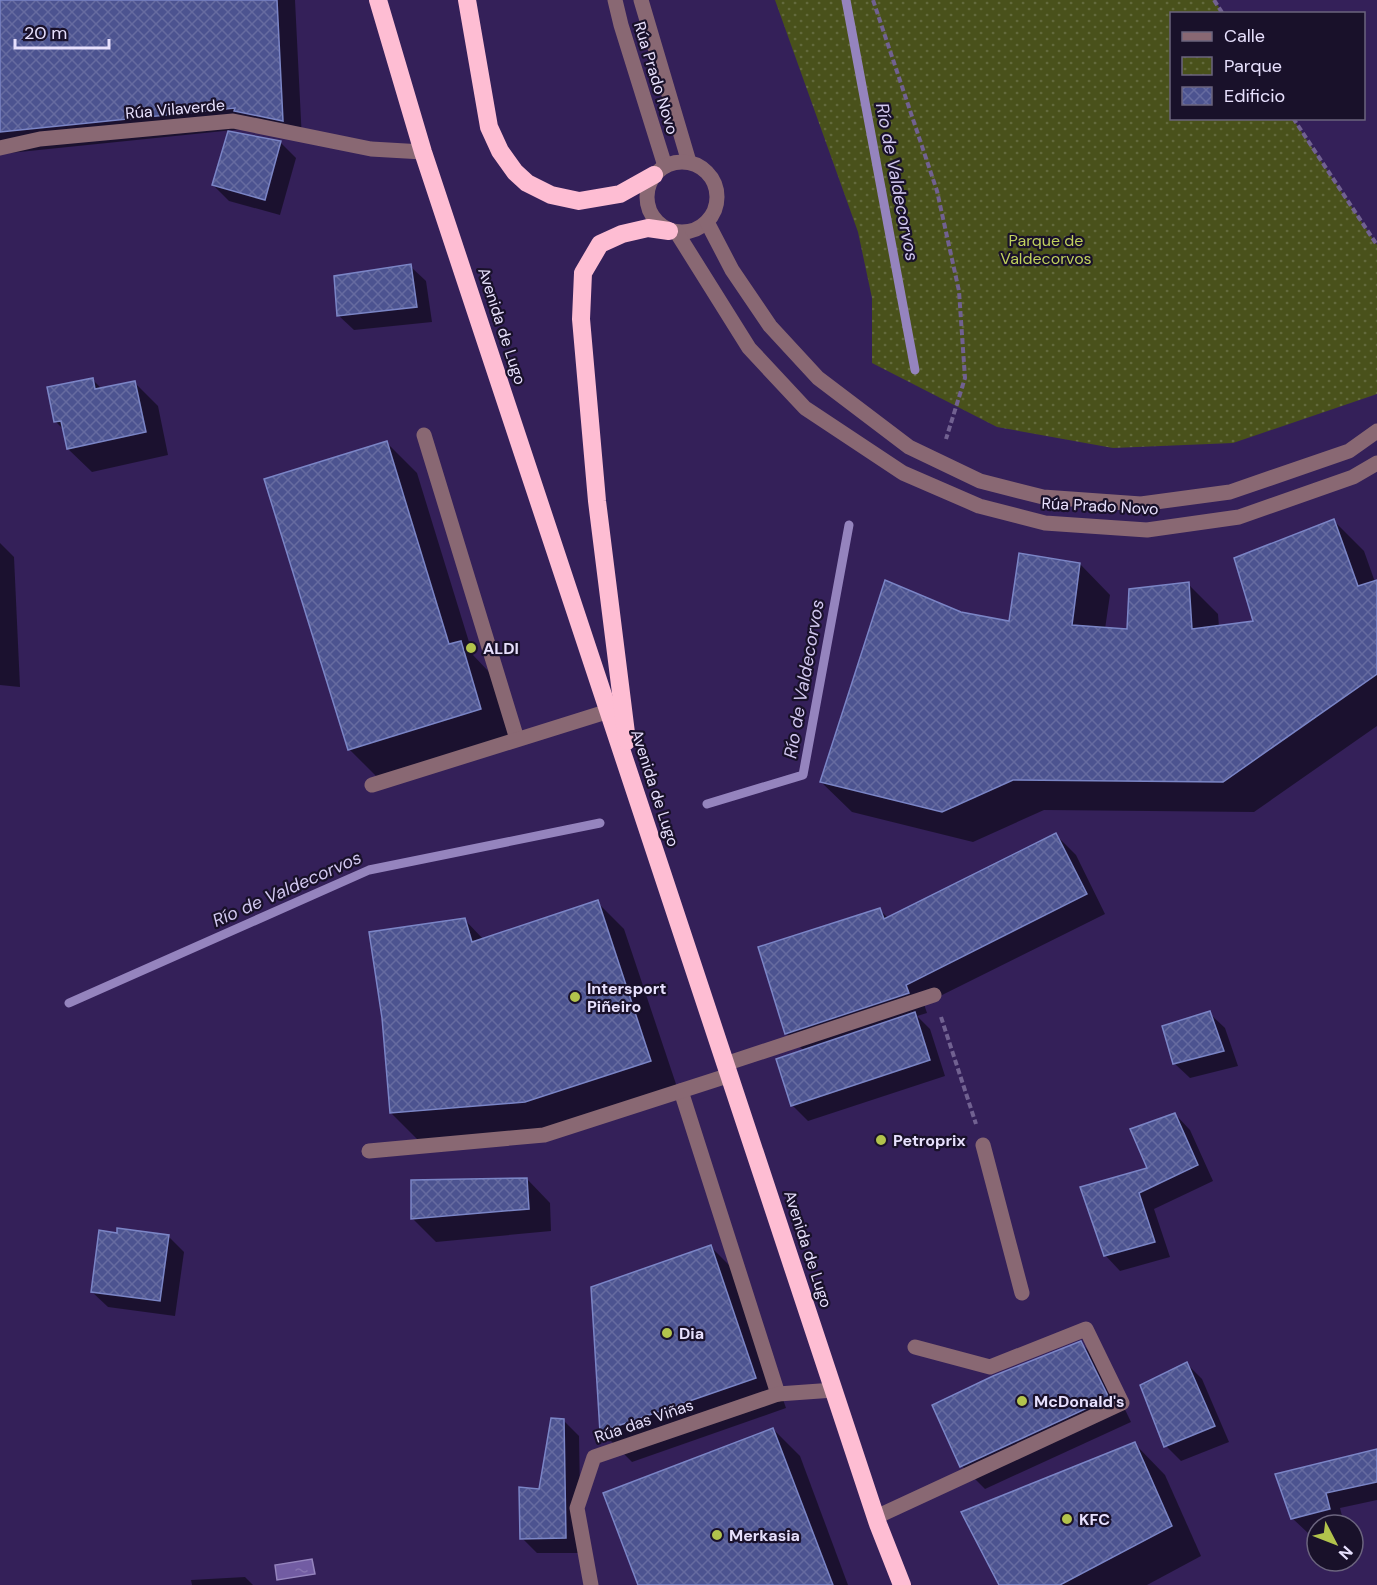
<svg xmlns="http://www.w3.org/2000/svg" width="1377" height="1585" font-family="'DM Sans',sans-serif">
<style>
.park{fill:url(#park-dots)}
.water{fill:url(#water-ripples);stroke:#9584be;stroke-width:1.5}
.shadow{fill:#0007}
.lines{fill:none;stroke-linecap:round;stroke-linejoin:round}
.stream{stroke:#9584be;stroke-width:9}
.building{fill:url(#building-cross-hatch);stroke:#7b85c6;stroke-width:1.5}
.path{stroke:#716191;stroke-width:4;stroke-dasharray:6 3;stroke-linecap:butt}
.minor{stroke:#896873;stroke-width:15}
.highway{stroke:#febdd3;stroke-width:18}
.poi-dot{fill:#b2c34c;stroke:#19112a;stroke-width:2}
.labels{text-anchor:middle;dominant-baseline:central;stroke-width:4.5;stroke-linejoin:round;paint-order:stroke}
.street-label{font-size:16px;fill:#e7e0fd;stroke:#19112a}
.park-label{font-size:16px;fill:#c0d15e;stroke:#19112a}
.poi-label{font-size:16px;font-weight:bold;fill:#e7e0fd;stroke:#19112a;text-anchor:start}
.water-label{font-size:18px;font-style:italic;fill:#d1c7ef;stroke:#19112a}
</style>
<defs>
<pattern id="park-dots" width="8" height="8" patternUnits="userSpaceOnUse" patternTransform="scale(1.5)"><rect width="8" height="8" fill="#49511b"/><path d="M2 2h.1M6 6h.1" fill="none" stroke="#636a3d" stroke-width="1.8" stroke-linecap="round"/></pattern>
<pattern id="water-ripples" width="26" height="14" patternUnits="userSpaceOnUse" patternTransform="scale(1.5)"><rect width="26" height="14" fill="#725ca3"/><path d="M2 4q2-2 4 0t4 0M15 11q2-2 4 0t4 0" fill="none" stroke="#8673b1"/></pattern>
<pattern id="building-cross-hatch" width="8" height="8" patternUnits="userSpaceOnUse" patternTransform="scale(1.5)"><rect width="8" height="8" fill="#4c5390"/><path d="M0 0l8 8M0 8l8-8" fill="none" stroke="#666ba0"/></pattern>
</defs>
<rect width="100%" height="100%" fill="#342059"/>
<!-- park -->
<path class="park" d="M775 0H1214L1223 13 1172 14V118L1293 119 1377 245V394L1233 443 1113 448 997 427 872 363V298L858 232Z"/>
<!-- water -->
<path class="water" d="M312 1559 315 1574 277 1580 275 1565Z"/>
<!-- shadow -->
<g class="shadow">
<path d="M0 0H295L302 140 253 128 0 154Z"/>
<path d="M280 142 296 158 280 215 229 201 213 185Z"/>
<path d="M410 266 426 281 432 322 354 330 338 315Z"/>
<path d="M92 379 102 389 135 383 158 406 168 455 92 472 68 449 64 430 56 422Z"/>
<path d="M386 442 417 473 473 655 490 673 511 739 379 779 349 749Z"/>
<path d="M1334 521 1364 551 1375 582 1377 581V726L1254 812 1044 810 973 842 852 812 821 782 960 613 1010 623 1080 564 1110 595 1105 629 1129 631 1188 584 1218 614 1219 627 1255 622Z"/>
<path d="M0 543 14 557 20 687 0 685Z"/>
<path d="M1056 835 1076 855 1105 914 924 1004 927 1013 917 1016 930 1029 945 1076 808 1121 792 1105 804 1051 786 1033 880 910 889 919Z"/>
<path d="M597 902 624 929 677 1087 553 1128 418 1140 391 1113 465 920 484 940Z"/>
<path d="M1209 1013 1225 1028 1238 1066 1190 1078 1174 1063Z"/>
<path d="M1175 1114 1190 1130 1213 1181 1154 1209 1170 1257 1120 1271 1105 1255Z"/>
<path d="M527 1179 550 1203 551 1231 436 1242 413 1219Z"/>
<path d="M118 1234 168 1236 184 1252 175 1316 108 1307 92 1292Z"/>
<path d="M711 1247 741 1277 786 1408 632 1462 602 1432 593 1288Z"/>
<path d="M1081 1343 1104 1366 1131 1422 985 1489 962 1466 934 1405Z"/>
<path d="M1187 1364 1202 1379 1229 1442 1181 1461 1166 1446Z"/>
<path d="M563 1420 579 1436 581 1553H537L522 1538 540 1490Z"/>
<path d="M773 1429 800 1456 848 1585H640Z"/>
<path d="M1135 1444 1165 1475 1201 1556 1147 1585H1001Z"/>
<path d="M1377 1451V1500L1340 1508 1344 1524 1317 1525V1531L1308 1533 1292 1518Z"/>
<path d="M245 1577 253 1585H192L191 1580Z"/>
</g>
<g class="lines">
<!-- stream -->
<g class="stream">
<path d="M846 0 915 370"/>
<path d="M707 804 803 775 849 525"/>
<path d="M69 1003 369 870 600 823"/>
</g>
</g>
<!-- building -->
<g class="building">
<path d="M0 0H277L283 121 234 111 235 108 0 132Z"/>
<path d="M228 131 281 141 265 200 212 185Z"/>
<path d="M411 264 417 307 337 316 334 276Z"/>
<path d="M93 378 95 389 135 381 146 432 67 449 61 421 54 422 47 387Z"/>
<path d="M387 441 449 644 461 641 481 709 348 750 264 479Z"/>
<path d="M1334 519 1358 586 1377 580V674L1223 782 1013 780 942 812 820 782 885 580 961 612 1009 621 1019 553 1080 563 1072 625 1127 629 1129 589 1189 582 1192 629 1253 621 1234 558Z"/>
<path d="M1056 833 1087 894 906 985 909 993 785 1034 758 947 880 908 884 919Z"/>
<path d="M598 900 651 1061 525 1102 390 1113 382 1018 369 932 465 918 472 942Z"/>
<path d="M1210 1011 1224 1051 1173 1064 1162 1026Z"/>
<path d="M915 1012 930 1060 791 1106 776 1059Z"/>
<path d="M1175 1113 1198 1165 1139 1193 1155 1242 1104 1256 1080 1187 1147 1168 1130 1129Z"/>
<path d="M527 1178 529 1209 411 1219V1180Z"/>
<path d="M117 1228 169 1235 160 1301 91 1292 99 1230 117 1233Z"/>
<path d="M711 1245 756 1378 600 1432 591 1287Z"/>
<path d="M1081 1341 1109 1398 960 1467 932 1405 993 1376Z"/>
<path d="M1187 1362 1215 1426 1164 1447 1140 1385Z"/>
<path d="M551 1418 564 1419 566 1538 520 1539 519 1487 539 1489Z"/>
<path d="M773 1428 833 1585H638L603 1493Z"/>
<path d="M1135 1442 1172 1526 1060 1585H999L961 1512Z"/>
<path d="M1377 1449V1482L1326 1493 1330 1509 1291 1519 1275 1474Z"/>
</g>
<g class="lines">
<!-- path -->
<g class="path">
<path d="M873 0 937 191 959 291 965 378 946 439"/>
<path d="M1214 0 1223 14"/>
<path d="M1293 118 1377 245"/>
<path d="M941 1017 976 1124"/>
</g>
<!-- minor -->
<g class="minor">
<path d="M615 0 621 25 665 166"/>
<path d="M641 0 689 162"/>
<path d="M0 148 40 139 233 121 371 149 423 152"/>
<circle cx="682" cy="197" r="35"/>
<path d="M707 222 732 270 770 326 818 378 909 447 980 481 1043 497 1141 504 1230 492 1349 451 1377 431"/>
<path d="M677 233 749 348 805 408 903 473 979 506 1045 523 1147 530 1239 517 1353 477 1377 463"/>
<path d="M424 435 517 739"/>
<path d="M372 785 609 711"/>
<path d="M725 1064 934 995"/>
<path d="M681 1091 778 1394"/>
<path d="M983 1145 1022 1293"/>
<path d="M369 1151 544 1135 730 1075"/>
<path d="M876 1517 1122 1403 1086 1329 990 1367 915 1347"/>
<path d="M591 1585 577 1508 594 1457 778 1394 834 1390"/>
</g>
<!-- highway -->
<g class="highway">
<path d="M378 0 423 152 878 1524 902 1585"/>
<path d="M467 0 489 127 500 151 515 172 527 183 551 195 579 201 620 194 654 175"/>
<path d="M627 741 597 501 581 319 583 273 600 244 622 234 648 228 669 231"/>
</g>
</g>
<!-- markers -->
<g class="poi-dot">
<circle cx="471" cy="648" r="6"/>
<circle cx="575" cy="997" r="6"/>
<circle cx="881" cy="1140" r="6"/>
<circle cx="667" cy="1333" r="6"/>
<circle cx="1022" cy="1401" r="6"/>
<circle cx="1067" cy="1519" r="6"/>
<circle cx="717" cy="1535" r="6"/>
</g>
<g class="labels">
<!-- street labels -->
<g class="street-label">
<text transform="translate(656 78) rotate(73)">Rúa Prado Novo</text>
<text transform="translate(175 109) rotate(-5)">Rúa Vilaverde</text>
<text transform="translate(502 326) rotate(72)">Avenida de Lugo</text>
<text transform="translate(1100 506) rotate(3)">Rúa Prado Novo</text>
<text transform="translate(655 788) rotate(72)">Avenida de Lugo</text>
<text transform="translate(808 1249) rotate(72)">Avenida de Lugo</text>
<text transform="translate(644 1421) rotate(-19)">Rúa das Viñas</text>
</g>
<!-- park labels -->
<g class="park-label">
<text x="1046" y="240">Parque de<tspan x="1046" dy="18">Valdecorvos</tspan></text>
</g>
<!-- poi labels -->
<g class="poi-label">
<text x="483" y="648">ALDI</text>
<text x="587" y="988">Intersport<tspan x="587" dy="18">Piñeiro</tspan></text>
<text x="893" y="1140">Petroprix</text>
<text x="679" y="1333">Dia</text>
<text x="1034" y="1401">McDonald's</text>
<text x="1079" y="1519">KFC</text>
<text x="729" y="1535">Merkasia</text>
</g>
<!-- water labels -->
<g class="water-label">
<text transform="translate(897 182) rotate(79)">Río de Valdecorvos</text>
<text transform="translate(804 679) rotate(-80)">Río de Valdecorvos</text>
<text transform="translate(287 889) rotate(-24)">Río de Valdecorvos</text>
</g>
</g>
<!-- legend -->
<rect x="1170" y="12" width="195" height="108" fill="#19112a" stroke="#6b647e" stroke-width="1.5"/>
<rect x="1182" y="32" width="30" height="9" fill="#896873" stroke="#6b647e" stroke-width="1.5"/>
<text x="1224" y="42" font-size="18" fill="#e7e0fd">Calle</text>
<rect x="1182" y="57" width="30" height="18" fill="url(#park-dots)" stroke="#6b647e" stroke-width="1.5"/>
<text x="1224" y="72" font-size="18" fill="#e7e0fd">Parque</text>
<rect x="1182" y="87" width="30" height="18" fill="url(#building-cross-hatch)" stroke="#6b647e" stroke-width="1.5"/>
<text x="1224" y="102" font-size="18" fill="#e7e0fd">Edificio</text>
<!-- north arrow -->
<g transform="translate(1335 1543) rotate(132)"><circle r="28" fill="#19112a" stroke="#6b647e" stroke-width="1.5"/>
<path d="M0-4.5L10 22L0 15L-10 22Z" fill="#b2c34c"/>
<text y="-9" font-size="16" font-weight="bold" text-anchor="middle" fill="#e7e0fd">N</text>
</g>
<!-- scale -->
<path d="M15 39v9h94v-9" fill="none" stroke="#e7e0fd" stroke-width="3"/>
<text x="24" y="39" font-size="18" fill="#e7e0fd" stroke="#19112a" stroke-width="4.5" paint-order="stroke">20 m</text>
</svg>
